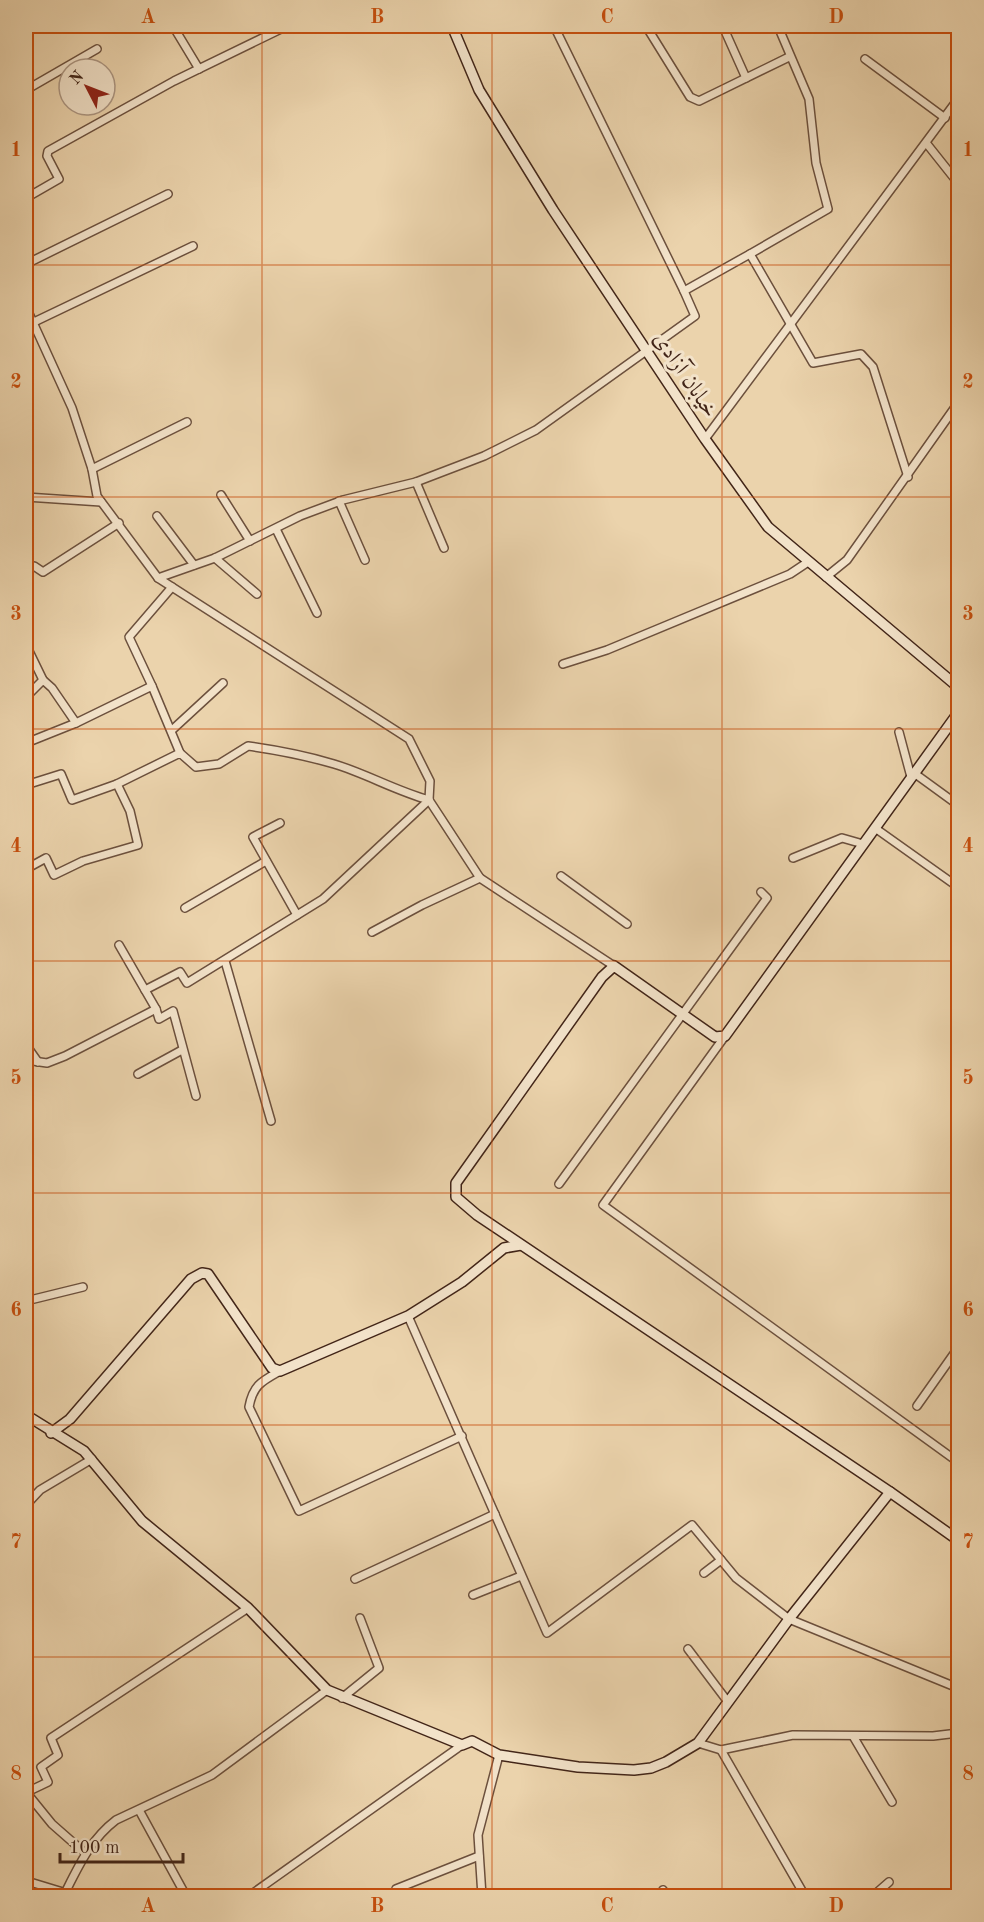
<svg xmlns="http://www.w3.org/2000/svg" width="984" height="1922" font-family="'Old Standard TT',Amiri,serif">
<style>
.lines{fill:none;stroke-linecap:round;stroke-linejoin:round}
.street-casing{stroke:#6c503d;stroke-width:10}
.secondary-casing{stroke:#422518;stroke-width:12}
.street{stroke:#f2e2c9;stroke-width:7}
.secondary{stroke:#f2e2c9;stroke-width:9}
.grid{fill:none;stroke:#c74f0e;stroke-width:1.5;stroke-opacity:0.55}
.labels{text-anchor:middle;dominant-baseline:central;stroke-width:6;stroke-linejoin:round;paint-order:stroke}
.street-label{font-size:22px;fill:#422518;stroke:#f2e2c9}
.neatline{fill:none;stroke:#c74f0e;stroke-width:2}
.grid-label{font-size:20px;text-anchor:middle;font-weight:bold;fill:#c74f0e}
</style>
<rect width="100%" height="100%" fill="#ebd3ac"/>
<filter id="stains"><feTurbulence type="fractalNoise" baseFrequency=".00333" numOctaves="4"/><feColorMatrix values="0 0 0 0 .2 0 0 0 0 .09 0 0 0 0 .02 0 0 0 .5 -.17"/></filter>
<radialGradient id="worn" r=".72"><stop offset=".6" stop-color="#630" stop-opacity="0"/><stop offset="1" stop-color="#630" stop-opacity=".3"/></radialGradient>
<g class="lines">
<!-- street casing -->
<g class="street-casing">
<g id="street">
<path d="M173 26 199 69"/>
<path d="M554 26 684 291"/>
<path d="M646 26 690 97 699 101 789 57"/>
<path d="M725 31 746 78"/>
<path d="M865 59 945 118"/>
<path d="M26 90 97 49"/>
<path d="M927 144 958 183"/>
<path d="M26 198 59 179 47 156 48 151 174 81 287 26"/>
<path d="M750 254 828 209 816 163 809 99 780 31 788 26"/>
<path d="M26 264 168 194"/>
<path d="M26 307 72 408 92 469 97 496 158 578 409 739 430 781 429 800 480 878 614 966"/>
<path d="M32 323 193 246"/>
<path d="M705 439 958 99"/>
<path d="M92 469 187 422"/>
<path d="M416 482 444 548"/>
<path d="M221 495 250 541"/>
<path d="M26 497 101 502"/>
<path d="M339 501 365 560"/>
<path d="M157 516 194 565"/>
<path d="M276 529 317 613"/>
<path d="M215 558 257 594"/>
<path d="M26 572 34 566 43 572 119 523"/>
<path d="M826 577 847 560 958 403"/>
<path d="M158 578 215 558 300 516 343 500 416 482 484 456 536 430 695 316 684 291 750 254 813 363 861 354 873 367 908 477"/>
<path d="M26 645 43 680"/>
<path d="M563 664 607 650 790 574 808 562"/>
<path d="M152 686 129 637 172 587"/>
<path d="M26 697 43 680 52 688 76 723"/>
<path d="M172 730 223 683"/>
<path d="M899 732 911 777"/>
<path d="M26 743 76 723 152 686 180 753"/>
<path d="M914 773 958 805"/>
<path d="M26 785 61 774 72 800 117 784"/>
<path d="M280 823 253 837 297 915"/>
<path d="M875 828 958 887"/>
<path d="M793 858 842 838 863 844"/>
<path d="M26 869 46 858 54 875 83 861 138 845 130 811 117 784 180 753 196 767 219 764 248 746C277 750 307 756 334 764 367 774 396 791 429 800"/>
<path d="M561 876 627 924"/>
<path d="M185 908 266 861"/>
<path d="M372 932 422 905 480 878"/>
<path d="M119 945 156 1009 159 1019 173 1011 196 1096"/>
<path d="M225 961 271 1121"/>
<path d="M145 990 180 972 187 983 323 899 429 800"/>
<path d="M725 1036 603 1205 958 1462"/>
<path d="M26 1045 38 1062"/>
<path d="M26 1060 47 1063 65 1056 156 1009"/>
<path d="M138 1074 182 1050"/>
<path d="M559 1184 767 898 761 892"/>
<path d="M26 1301 83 1287"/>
<path d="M408 1316 547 1633 692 1525 736 1578 789 1619 958 1688"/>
<path d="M280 1371C262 1381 253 1385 249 1407L299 1511 462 1436"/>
<path d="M917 1406 958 1348"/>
<path d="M26 1505 40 1490 92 1459"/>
<path d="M704 1573 721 1560"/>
<path d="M355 1579 495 1514"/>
<path d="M473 1595 521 1576"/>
<path d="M688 1649 728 1702"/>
<path d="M342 1698 379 1668 360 1618"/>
<path d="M853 1736 892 1802"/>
<path d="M698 1743 721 1750 793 1735 933 1736 958 1733"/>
<path d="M721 1750 805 1896"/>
<path d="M26 1792 52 1824 85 1853"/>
<path d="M27 1792 48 1782 41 1767 58 1755 51 1738 248 1608"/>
<path d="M139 1810 186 1896"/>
<path d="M396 1889 479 1856"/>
<path d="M663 1890 667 1896"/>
<path d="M26 1891 30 1882 76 1896"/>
<path d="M65 1893C79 1865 91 1839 116 1820L212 1775 327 1690"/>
<path d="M249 1896 462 1745"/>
<path d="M482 1896 478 1835 499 1755"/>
<path d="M873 1896 889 1882"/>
</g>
</g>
<!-- secondary casing -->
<g class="secondary-casing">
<g id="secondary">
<path d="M452 26 479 90 553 210 705 439 768 527 958 687"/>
<path d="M958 713 725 1036 715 1037 614 966 602 977 456 1183V1197L477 1215 890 1492 958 1540"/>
<path d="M26 1415 84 1451 142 1521 248 1608 327 1690 462 1745 472 1741 499 1755 578 1767 634 1770 651 1768 666 1762 698 1743 789 1619 890 1492"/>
<path d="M51 1433 70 1419 191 1279 202 1273 208 1274 272 1368 280 1371 408 1316 462 1282 504 1248 521 1245"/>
</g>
</g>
<!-- street -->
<use href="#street" class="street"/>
<!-- secondary -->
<use href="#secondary" class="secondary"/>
</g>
<!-- grid -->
<path class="grid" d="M262 26V1896M492 26V1896M722 26V1896M26 265H958M26 497H958M26 729H958M26 961H958M26 1193H958M26 1425H958M26 1657H958"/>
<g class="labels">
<!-- street labels -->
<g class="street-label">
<text transform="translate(685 375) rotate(56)">خیابان آزادی</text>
</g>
</g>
<!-- margin -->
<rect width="984" height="1922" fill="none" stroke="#ebd3ac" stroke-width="66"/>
<!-- north arrow -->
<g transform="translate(87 87) rotate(312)"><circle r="28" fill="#f2e2c9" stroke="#ac9682" stroke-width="1.5"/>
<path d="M0-4.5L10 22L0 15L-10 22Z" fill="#8f2418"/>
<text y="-9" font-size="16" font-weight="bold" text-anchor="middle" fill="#422518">N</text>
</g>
<!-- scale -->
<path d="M60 1853v9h123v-9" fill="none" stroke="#422518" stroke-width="3"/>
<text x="69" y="1853" font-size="18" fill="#422518" stroke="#f2e2c9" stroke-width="4.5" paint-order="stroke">100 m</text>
<rect x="33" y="33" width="918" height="1856" class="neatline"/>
<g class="grid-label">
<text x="148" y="23">A</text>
<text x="377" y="23">B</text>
<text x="607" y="23">C</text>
<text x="836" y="23">D</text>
<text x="16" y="156">1</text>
<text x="968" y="156">1</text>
<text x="16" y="388">2</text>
<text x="968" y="388">2</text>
<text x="16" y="620">3</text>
<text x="968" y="620">3</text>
<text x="16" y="852">4</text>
<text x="968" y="852">4</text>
<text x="16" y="1084">5</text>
<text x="968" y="1084">5</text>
<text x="16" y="1316">6</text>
<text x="968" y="1316">6</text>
<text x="16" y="1548">7</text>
<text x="968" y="1548">7</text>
<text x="16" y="1780">8</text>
<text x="968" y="1780">8</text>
<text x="148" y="1912">A</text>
<text x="377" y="1912">B</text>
<text x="607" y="1912">C</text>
<text x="836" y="1912">D</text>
</g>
<rect width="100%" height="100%" filter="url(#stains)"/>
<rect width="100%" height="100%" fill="url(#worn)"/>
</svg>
